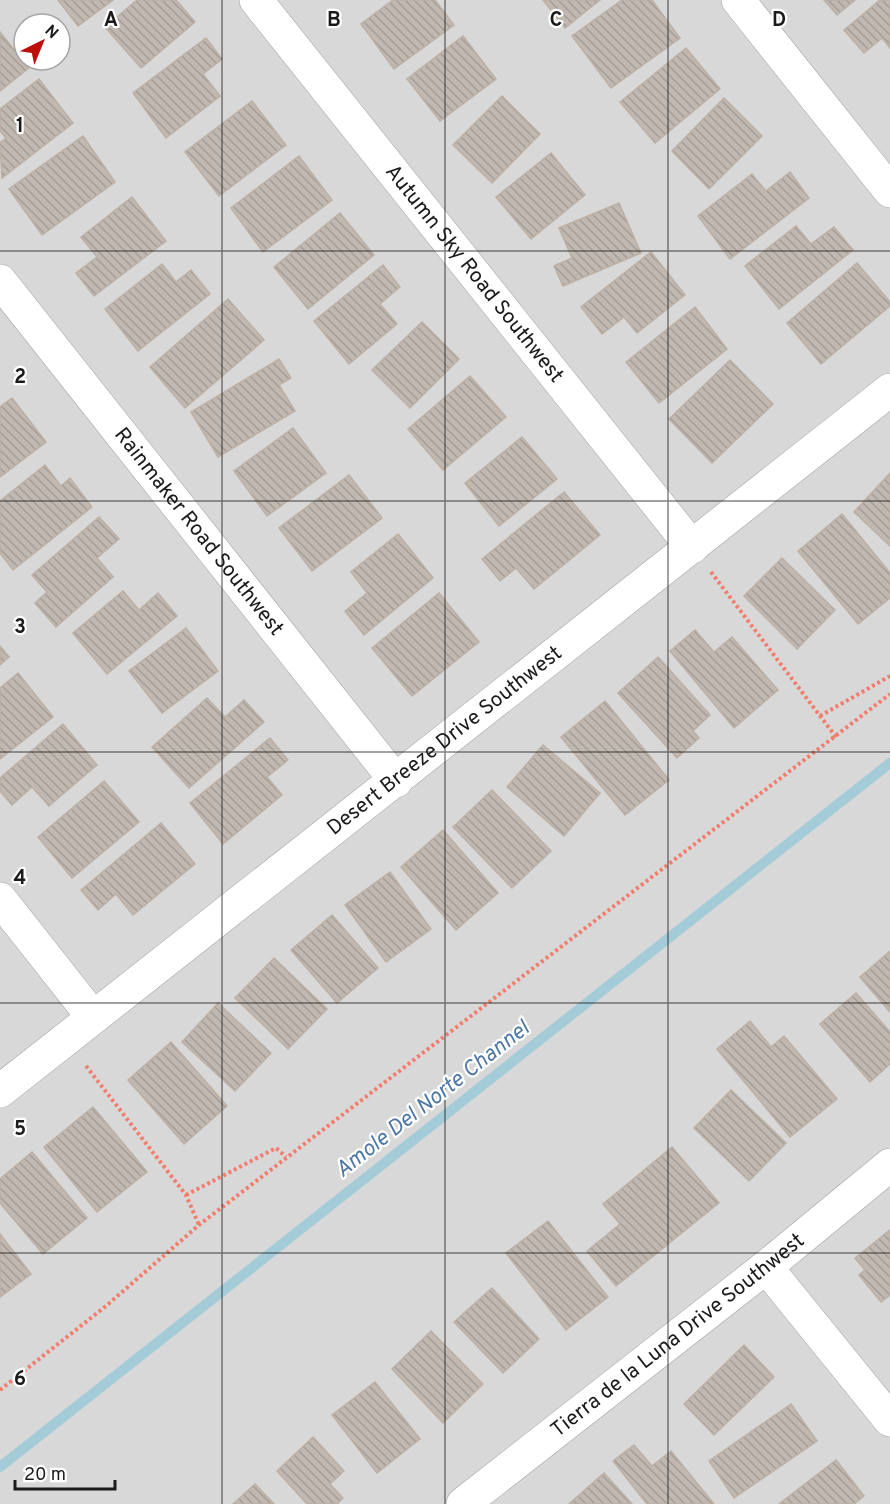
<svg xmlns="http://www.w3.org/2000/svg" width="890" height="1504" font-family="Overpass,sans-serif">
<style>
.residential{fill:#d9d8d8;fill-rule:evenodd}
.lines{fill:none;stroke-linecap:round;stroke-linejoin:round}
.stream{stroke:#a3cbd8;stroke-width:10}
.building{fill:url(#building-back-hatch);stroke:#bdb0a4;stroke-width:1.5}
.minor-casing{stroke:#a2a2a2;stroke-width:34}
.path{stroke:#f27d6c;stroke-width:4;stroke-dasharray:3 3;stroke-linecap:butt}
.minor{stroke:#fff;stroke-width:33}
.grid{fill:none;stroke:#1b1b1b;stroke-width:1.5;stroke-opacity:0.55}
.labels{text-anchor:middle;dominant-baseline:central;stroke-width:4.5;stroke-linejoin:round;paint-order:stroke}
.street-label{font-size:21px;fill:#1b1b1b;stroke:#fff}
.water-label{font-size:22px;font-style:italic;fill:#4d77a5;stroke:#fff}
.grid-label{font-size:20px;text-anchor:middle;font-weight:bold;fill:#1b1b1b;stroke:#fff;stroke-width:4.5;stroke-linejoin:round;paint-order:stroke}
</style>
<defs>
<pattern id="building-back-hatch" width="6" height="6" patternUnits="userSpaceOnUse" patternTransform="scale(1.5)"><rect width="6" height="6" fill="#c0b8b1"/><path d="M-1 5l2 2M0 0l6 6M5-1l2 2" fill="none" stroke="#a49e98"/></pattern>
</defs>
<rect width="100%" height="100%" fill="#ece9e1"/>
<!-- residential -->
<path class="residential" d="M0 0H890V1504H0ZM24 24H60V60H24Z"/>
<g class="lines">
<!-- stream -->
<path class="stream" d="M0 1467 890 763"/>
</g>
<!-- building -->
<g class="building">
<path d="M58 0H113L78 26Z"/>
<path d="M137 0H176L195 22 141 68 105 27Z"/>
<path d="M393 0H435L454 25 394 69 361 24Z"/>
<path d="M543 0H600L565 28Z"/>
<path d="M622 0H652L680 38 611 88 572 36Z"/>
<path d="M824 0H855L837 15Z"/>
<path d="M880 0H890V48L882 38 864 53 844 30Z"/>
<path d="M0 32 29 68 0 91Z"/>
<path d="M463 36 496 79 440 121 407 79Z"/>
<path d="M206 38 222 59 203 74 220 96 166 138 133 93Z"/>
<path d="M686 48 720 89 655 143 620 102Z"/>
<path d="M39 79 73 123 2 178 0 143 6 138 0 131V109Z"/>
<path d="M502 96 540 134 492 183 453 145Z"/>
<path d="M724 98 762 136 709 189 672 151Z"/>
<path d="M252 101 286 145 219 196 185 152Z"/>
<path d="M83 136 115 182 42 235 9 189Z"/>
<path d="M551 153 585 195 531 239 496 197Z"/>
<path d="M299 156 332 200 263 252 231 208Z"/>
<path d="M790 172 809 198 730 259 698 216 752 174 766 191Z"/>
<path d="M132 197 166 241 94 296 76 273 97 257 81 237Z"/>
<path d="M619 203 641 253 563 286 554 266 572 258 559 228Z"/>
<path d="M340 213 374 255 308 309 274 267Z"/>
<path d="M796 226 811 244 834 227 853 250 779 309 745 266Z"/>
<path d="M651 252 685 295 637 333 624 317 602 334 581 307Z"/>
<path d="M857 263 890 302V306L821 364 787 323Z"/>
<path d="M162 264 176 282 191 270 210 294 138 351 105 309Z"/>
<path d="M383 265 400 287 380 304 397 324 349 364 314 321Z"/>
<path d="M228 299 264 340 185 408 150 367Z"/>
<path d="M695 307 727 349 659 403 626 362Z"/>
<path d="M422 322 459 359 410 408 372 370Z"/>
<path d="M279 359 291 378 279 385 295 411 218 457 191 412Z"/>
<path d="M730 360 773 404 712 463 669 419Z"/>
<path d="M470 376 506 417 443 470 408 429Z"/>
<path d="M12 398 46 442 0 477V407Z"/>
<path d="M293 428 326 473 267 516 234 471Z"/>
<path d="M522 437 557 479 499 526 465 483Z"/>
<path d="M45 465 61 486 70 478 92 507 13 570 0 553V501Z"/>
<path d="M890 473V546L854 512Z"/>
<path d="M349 475 382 518 312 571 279 528Z"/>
<path d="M564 492 600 535 534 589 516 568 500 581 482 559Z"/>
<path d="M842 514 890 573V598L858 624 798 551Z"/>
<path d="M99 517 119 539 97 558 113 577 56 627 35 603 47 592 32 575Z"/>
<path d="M398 534 433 578 364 635 345 611 367 593 351 572Z"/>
<path d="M782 558 835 610 797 649 744 596Z"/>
<path d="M123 591 139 610 158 593 177 616 107 674 73 633Z"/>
<path d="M439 593 479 642 412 696 372 648Z"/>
<path d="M186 628 218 671 162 713 129 671Z"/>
<path d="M695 630 714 652 732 637 778 690 734 728 670 651Z"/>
<path d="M0 646 9 657 0 665Z"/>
<path d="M658 657 710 715 693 731 699 738 677 758 618 693Z"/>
<path d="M18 673 53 717 0 759V688Z"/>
<path d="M207 698 225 717 244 700 264 722 189 788 152 747Z"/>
<path d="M605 701 669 780 625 815 561 737Z"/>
<path d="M63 724 97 765 49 806 32 787 12 805 0 791V778Z"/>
<path d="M270 738 288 760 267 777 282 795 223 844 190 803Z"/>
<path d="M543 745 600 793 564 836 507 787Z"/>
<path d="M104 781 139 822 72 878 38 837Z"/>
<path d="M492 790 551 851 512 888 453 827Z"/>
<path d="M161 823 195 864 133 915 116 894 98 910 81 890Z"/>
<path d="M443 830 498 893 456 930 401 867Z"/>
<path d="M390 872 431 929 386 962 345 905Z"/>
<path d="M332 915 378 968 337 1003 291 950Z"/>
<path d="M890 951V1012L860 977Z"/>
<path d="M274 958 327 1009 288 1049 235 998Z"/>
<path d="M856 993 890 1032V1064L870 1082 820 1024Z"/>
<path d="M218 1003 271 1053 235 1091 182 1042Z"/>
<path d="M750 1021 771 1047 784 1036 837 1099 790 1137 717 1049Z"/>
<path d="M171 1042 227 1106 184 1144 128 1080Z"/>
<path d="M731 1090 786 1143 749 1181 694 1128Z"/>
<path d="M93 1107 147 1172 97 1212 44 1147Z"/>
<path d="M672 1147 719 1203 616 1286 587 1251 620 1224 603 1204Z"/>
<path d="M32 1152 87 1218 43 1254 0 1203V1179Z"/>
<path d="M548 1221 608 1297 566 1330 506 1253Z"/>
<path d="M890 1230V1295L881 1302 859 1275 865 1270 855 1258Z"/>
<path d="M0 1234 31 1274 0 1297Z"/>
<path d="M492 1288 539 1339 503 1373 454 1322Z"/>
<path d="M431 1331 483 1384 443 1423 392 1369Z"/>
<path d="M744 1345 774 1377 714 1435 684 1404Z"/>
<path d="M375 1382 420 1439 377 1473 332 1415Z"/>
<path d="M791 1404 817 1441 734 1498 709 1461Z"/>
<path d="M313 1437 344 1471 330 1484 343 1498 337 1504H307L277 1471Z"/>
<path d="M634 1445 652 1466 671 1451 714 1504H647L613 1461Z"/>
<path d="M836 1460 864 1496 854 1504H779Z"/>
<path d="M604 1473 632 1504H569Z"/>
<path d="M255 1484 274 1504H233Z"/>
</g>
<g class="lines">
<!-- minor casing -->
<g class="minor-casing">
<g id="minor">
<path id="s1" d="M256 0 692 547"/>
<path d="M738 0 890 191"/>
<path id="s2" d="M0 281 396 781"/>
<path d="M0 899 93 1017"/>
<path id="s3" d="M0 1091 890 390"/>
<path d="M766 1267 890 1420"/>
<path id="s4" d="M463 1504 766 1267 890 1165"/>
</g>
</g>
<!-- path -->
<g class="path">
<path d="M711 572 836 737"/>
<path d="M820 716 890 676"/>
<path d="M86 1066 186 1195 199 1225"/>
<path d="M186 1195 276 1148 286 1157"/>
<path d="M0 1390 106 1306 199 1225 890 694"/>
</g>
<!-- minor -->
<use href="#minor" class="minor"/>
</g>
<!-- grid -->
<path class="grid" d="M222 0V1504M445 0V1504M668 0V1504M0 251H890M0 501H890M0 752H890M0 1003H890M0 1253H890"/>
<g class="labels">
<!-- street labels -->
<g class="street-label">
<text stroke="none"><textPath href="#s1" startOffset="350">Autumn Sky Road Southwest</textPath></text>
<text stroke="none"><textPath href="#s2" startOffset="320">Rainmaker Road Southwest</textPath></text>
<text stroke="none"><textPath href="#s3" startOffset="566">Desert Breeze Drive Southwest</textPath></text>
<text stroke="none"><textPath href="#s4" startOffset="273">Tierra de la Luna Drive Southwest</textPath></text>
</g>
<!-- water labels -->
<g class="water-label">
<text transform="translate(433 1100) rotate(-38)">Amole Del Norte Channel</text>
</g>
</g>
<g class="grid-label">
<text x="111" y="26">A</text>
<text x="334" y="26">B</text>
<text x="556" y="26">C</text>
<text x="779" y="26">D</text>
<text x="20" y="132">1</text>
<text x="20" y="383">2</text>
<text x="20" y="633">3</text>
<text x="20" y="884">4</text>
<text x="20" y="1135">5</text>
<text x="20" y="1385">6</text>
</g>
<!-- north arrow -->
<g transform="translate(42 42) rotate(43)"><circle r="28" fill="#ffffff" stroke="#a4a4a4" stroke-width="1.5"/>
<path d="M0-4.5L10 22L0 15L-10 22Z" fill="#bc0e0a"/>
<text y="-9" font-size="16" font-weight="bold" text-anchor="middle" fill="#1b1b1b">N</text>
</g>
<!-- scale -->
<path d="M15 1480v9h100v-9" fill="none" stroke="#1b1b1b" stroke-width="3"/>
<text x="24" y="1480" font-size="18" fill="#1b1b1b" stroke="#ffffff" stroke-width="4.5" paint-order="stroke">20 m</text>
</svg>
